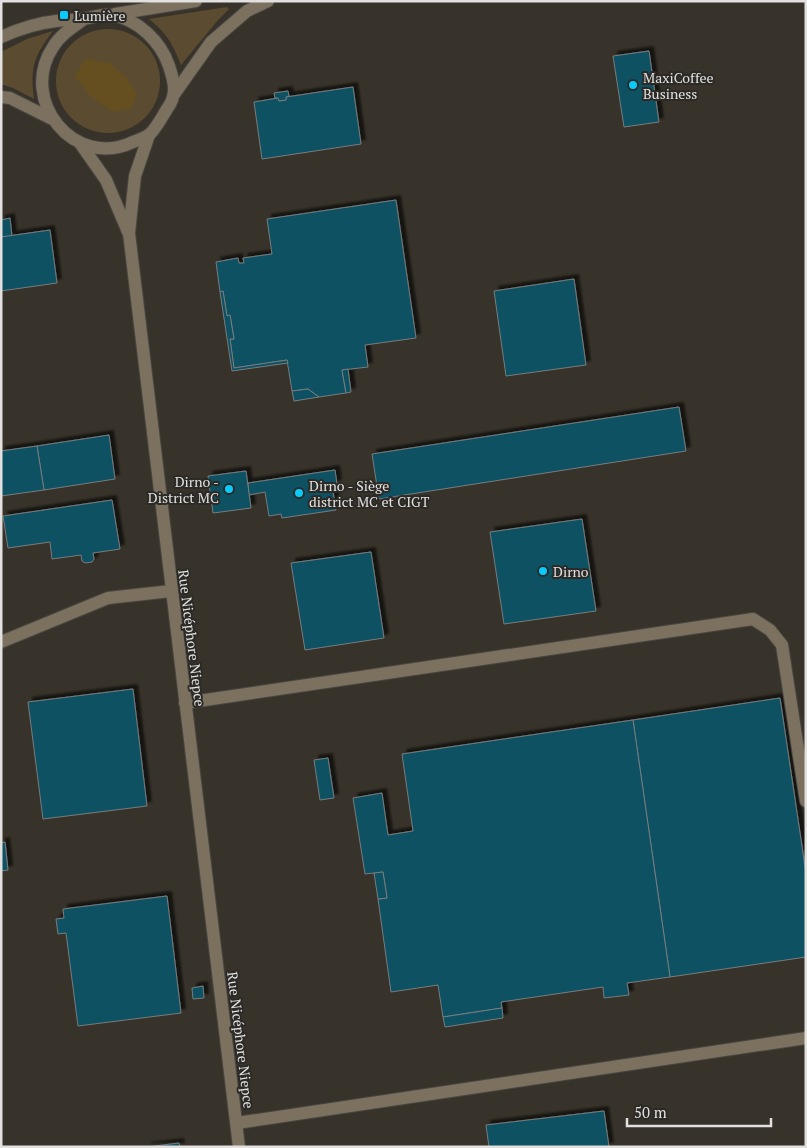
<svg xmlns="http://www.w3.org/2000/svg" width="807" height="1148" font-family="'PT Serif',serif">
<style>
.built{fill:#38332a}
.green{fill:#5b4c31}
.forest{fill:#654e20}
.building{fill:#0d5164;stroke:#777c7d;filter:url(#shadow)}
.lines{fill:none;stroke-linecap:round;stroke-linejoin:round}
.minor-casing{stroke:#494744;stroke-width:14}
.minor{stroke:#7b715e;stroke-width:12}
.poi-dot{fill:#09cafa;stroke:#2c2a27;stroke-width:2}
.labels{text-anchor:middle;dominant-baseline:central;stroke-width:4;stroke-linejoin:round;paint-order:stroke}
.poi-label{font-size:14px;fill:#e2e1df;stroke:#2c2a27;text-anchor:start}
.street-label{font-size:14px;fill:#e2e1df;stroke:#2c2a27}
</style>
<defs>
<filter id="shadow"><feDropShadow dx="4.5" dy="-4.5" stdDeviation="1" flood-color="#0009"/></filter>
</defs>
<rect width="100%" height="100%" fill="#2c2a27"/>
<!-- built -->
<rect class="built" x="1" y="1" width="805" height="1146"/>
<!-- green -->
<g class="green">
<path d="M227 7 229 9 218 20 181 65C172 42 167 34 149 19Z"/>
<circle cx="108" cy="81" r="52"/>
<path d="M53 31C34 56 30 67 34 99L13 88 1 84V52L27 39Z"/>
</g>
<!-- forest -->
<path class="forest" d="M85 59 110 63 127 78 137 94 131 108 113 112 90 96 75 76Z"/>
<!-- building -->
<g class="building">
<path d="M649 51 659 122 624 127 613 56Z"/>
<path d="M353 87 361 144 262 159 254 102 278 98 279 101 286 100V97Z"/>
<path d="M288 91 289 96 286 97V100L279 101 278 98H275L274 93Z"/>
<path d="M396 200 416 338 365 345 368 367 342 370 346 393 319 397 308 389 292 391 287 360 234 368 230 339H234L230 315 227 316 223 291 220 292 216 262 238 258 239 263H244L243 258 272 254 267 219Z"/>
<path d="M10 218 12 236 1 237V220Z"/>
<path d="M50 230 57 283 1 291V237Z"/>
<path d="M574 279 586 365 506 376 494 291Z"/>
<path d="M223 291 227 316 230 315 234 339H230L234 368 287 360 288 363 232 371 220 292Z"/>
<path d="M348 369 351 392 346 393 342 370Z"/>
<path d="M308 389 319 397 294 401 292 391Z"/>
<path d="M679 407 686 451 379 499 372 454Z"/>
<path d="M109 435 115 479 44 490 37 446Z"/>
<path d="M37 446 44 490 1 496V451Z"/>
<path d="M335 470 337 484 332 485 336 510 282 518 281 514 269 516 265 492 249 495 248 483Z"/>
<path d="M246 471 251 508 213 513 208 476Z"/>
<path d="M112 500 120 549 93 553 94 559 92 562 85 563 82 561 81 555 52 559 50 542 8 548 3 516Z"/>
<path d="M582 519 596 611 504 624 490 532Z"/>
<path d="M371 552 384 638 305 650 291 563Z"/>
<path d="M133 689 147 806 43 819 28 702Z"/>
<path d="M780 698 806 873V957L670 977 633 720Z"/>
<path d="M633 720 670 977 627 983 629 995 604 998 603 987 501 1002 502 1008 443 1017 438 985 391 992 378 899 387 898 383 872 365 874 353 798 382 793 388 835 413 831 402 754Z"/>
<path d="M328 758 334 798 320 800 314 760Z"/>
<path d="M5 842 8 870 1 871V843Z"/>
<path d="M383 872 387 898 378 899 374 873Z"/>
<path d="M167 896 181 1013 78 1026 66 933 58 934 56 919 64 918 63 909Z"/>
<path d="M203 986 204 998 193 999 192 988Z"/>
<path d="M502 1008 503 1018 445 1027 443 1017Z"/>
<path d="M604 1111 609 1147H489L486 1125Z"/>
<path d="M179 1143 180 1147H147Z"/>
</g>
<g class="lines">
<!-- minor casing -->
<g class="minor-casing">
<g id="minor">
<path d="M115 14 196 1"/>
<path d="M1 37C19 29 37 23 56 21 64 20 73 20 82 19 92 18 103 13 112 15 138 19 161 42 169 66 174 81 178 95 167 109 162 117 157 127 150 134 145 138 138 140 133 142 74 170 18 100 53 47 60 35 73 27 84 19"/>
<path d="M175 93 211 42 247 11 268 1"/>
<path d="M1 97 10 98 52 119"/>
<path d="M149 135 135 176 129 233 239 1147"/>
<path d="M80 143 106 180 128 232"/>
<path d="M1 642 108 598 171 591"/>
<path d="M185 703 753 619 770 630 782 645 806 801"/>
<path d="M237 1123 806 1038"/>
</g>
</g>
<!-- minor -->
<use href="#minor" class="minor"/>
</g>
<!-- markers -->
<g class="poi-dot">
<rect x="59" y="10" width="10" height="10" rx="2.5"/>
<circle cx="633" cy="85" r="5"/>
<circle cx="229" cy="489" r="5"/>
<circle cx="299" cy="493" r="5"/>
<circle cx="543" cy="571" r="5"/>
</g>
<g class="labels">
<!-- poi labels -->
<g class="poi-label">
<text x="74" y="15">Lumière</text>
<text x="643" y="77">MaxiCoffee<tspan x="643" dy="16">Business</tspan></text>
<text x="219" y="481" text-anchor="end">Dirno -<tspan x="219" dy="16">District MC</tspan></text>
<text x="309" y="485">Dirno - Siège<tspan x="309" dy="16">district MC et CIGT</tspan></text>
<text x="553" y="571">Dirno</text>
</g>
<!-- street labels -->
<g class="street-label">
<text transform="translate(192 638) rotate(83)">Rue Nicéphore Niepce</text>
<text transform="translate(241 1040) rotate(83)">Rue Nicéphore Niepce</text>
</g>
</g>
<!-- border -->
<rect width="807" height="1148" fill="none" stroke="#e2e1df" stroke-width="5"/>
<!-- scale -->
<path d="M627 1118v8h144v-8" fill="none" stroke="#e2e1df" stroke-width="2.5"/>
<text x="634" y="1118" font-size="15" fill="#e2e1df" stroke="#2c2a27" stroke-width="4" paint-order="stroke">50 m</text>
</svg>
